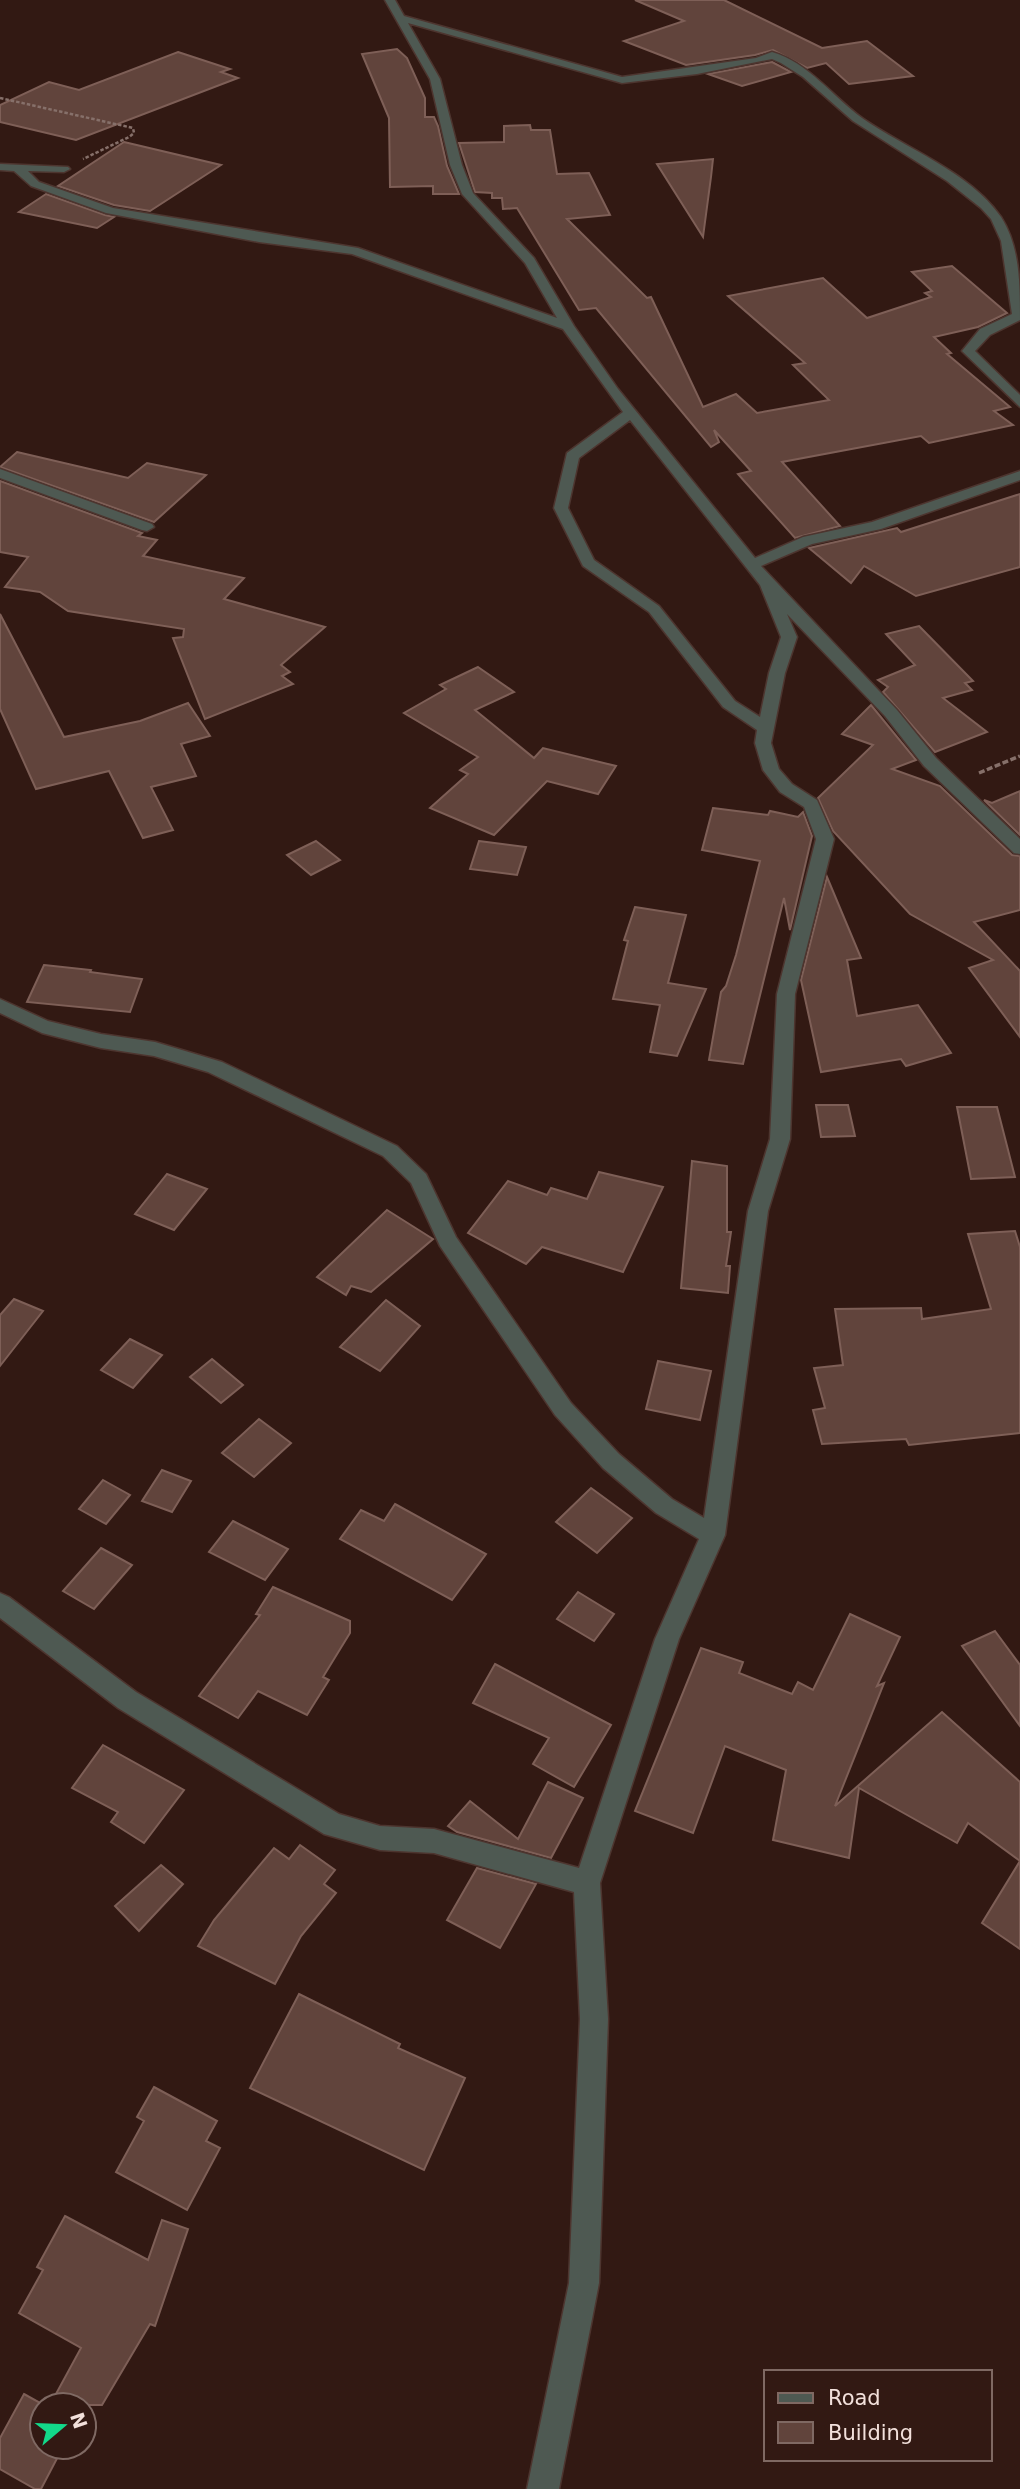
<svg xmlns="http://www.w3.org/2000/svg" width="1020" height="2489" font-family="'DejaVu Sans',sans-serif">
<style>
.building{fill:#61443c;stroke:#7e5f57;stroke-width:2}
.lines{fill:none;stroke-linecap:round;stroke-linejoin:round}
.street-casing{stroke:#4d352f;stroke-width:3}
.path-far1{stroke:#86706a;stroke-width:2.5;stroke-dasharray:3.5 2;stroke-linecap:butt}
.path{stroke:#86706a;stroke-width:3.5;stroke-dasharray:6 2.5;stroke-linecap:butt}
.street{fill:#4e5952;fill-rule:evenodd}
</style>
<rect width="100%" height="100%" fill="#321913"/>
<!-- building -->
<g class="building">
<path d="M635 0H724L822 48 867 41 913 76 849 84 826 63 807 68 773 50 755 55 686 65 624 41 684 21Z"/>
<path d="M397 49 407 58 425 98V117H434L438 126 447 166 459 194H433V186L390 187 389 118 362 54Z"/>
<path d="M178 52 230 69 221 72 238 78 76 140 0 122V105L49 82 79 90Z"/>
<path d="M772 62 791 72 742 86 708 74Z"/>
<path d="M530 125 531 130H550L557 174 589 173 610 215 567 219 647 298 651 297 703 407 736 394 757 413 829 400 793 365 805 363 728 296 823 278 867 318 931 297 925 293 932 291 912 272 952 266 1007 313 978 327 934 337 951 353 947 354 1010 407 994 411 1013 425 929 443 921 436 782 462 840 526 795 538 738 474 751 471 714 430 719 442 711 447 596 308 579 310 517 208 503 209 502 198H492V193L475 192 459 143 504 142V126Z"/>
<path d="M124 142 221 165 150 211 114 205 58 186Z"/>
<path d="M713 159 711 177 703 237 657 164Z"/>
<path d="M46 194 105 215 114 217 97 228 19 212Z"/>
<path d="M17 452 128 478 147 463 206 475 154 522 0 467Z"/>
<path d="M0 481 142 533 138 536 157 540 143 556 244 578 224 599 325 627 281 665 290 672 282 676 293 684 205 719 173 638 183 637 184 629 68 611 40 592 5 587 28 557 0 552Z"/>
<path d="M1020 494V567L916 596 864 566 851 583 809 548 897 528 901 532Z"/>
<path d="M0 614 64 737 140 721 188 703 210 736 181 744 196 776 151 787 173 830 143 838 109 771 36 789 0 709Z"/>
<path d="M919 626 973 681 965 683 972 690 943 698 987 732 935 752 883 692 888 687 878 680 915 665 886 634Z"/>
<path d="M478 667 514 692 475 710 534 758 543 748 616 766 598 794 547 781 494 835 430 808 468 774 460 770 478 757 404 713 446 689 440 685Z"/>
<path d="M871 705 916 760 892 769 940 786 1012 855 1020 856V910L974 922 1020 971V1037L969 968 993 960 910 914 833 831 818 798 873 745 842 734Z"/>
<path d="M1020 791V835L984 800 992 803Z"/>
<path d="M713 808 768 815 770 811 798 817 803 812 812 836 790 930 784 898 743 1064 709 1060 721 992 726 986 736 955 760 861 702 850Z"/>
<path d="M316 841 340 860 311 875 287 855Z"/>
<path d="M479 841 526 847 517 875 470 869Z"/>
<path d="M827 877 861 958 847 960 857 1016 918 1005 951 1053 906 1066 901 1059 821 1072 801 980Z"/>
<path d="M635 907 686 915 668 983 706 989 677 1056 650 1052 660 1005 613 999 628 941 624 940Z"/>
<path d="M44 965 91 970 90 972 142 979 130 1012 27 1002Z"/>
<path d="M816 1105H848L855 1136 821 1137Z"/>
<path d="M957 1107H997L1015 1177 971 1179Z"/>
<path d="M692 1161 727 1166V1232H731L726 1266H730L728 1293 681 1288Z"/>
<path d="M599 1172 663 1187 623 1272 542 1247 526 1264 468 1233 508 1181 547 1195 551 1188 587 1199Z"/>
<path d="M167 1174 207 1189 174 1230 135 1214Z"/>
<path d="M387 1210 433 1239 371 1292 351 1286 346 1295 317 1277Z"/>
<path d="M1015 1231 1020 1247V1433L909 1445 906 1439 822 1444 813 1410 825 1408 814 1368 843 1365 835 1309 921 1308 922 1319 991 1309 968 1234Z"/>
<path d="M14 1299 43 1311 0 1366V1315Z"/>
<path d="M386 1300 420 1326 380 1371 340 1347Z"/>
<path d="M130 1339 162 1355 133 1388 101 1370Z"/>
<path d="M212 1359 243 1385 221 1403 190 1377Z"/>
<path d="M658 1361 711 1371 700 1420 646 1409Z"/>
<path d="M259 1419 291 1443 254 1477 222 1453Z"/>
<path d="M162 1470 191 1481 172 1512 142 1501Z"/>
<path d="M103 1480 130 1495 106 1524 79 1509Z"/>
<path d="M591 1488 632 1518 597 1553 556 1522Z"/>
<path d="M395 1504 486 1554 452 1600 340 1539 361 1510 384 1521Z"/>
<path d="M233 1521 288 1549 265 1580 209 1552Z"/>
<path d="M101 1548 132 1565 94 1609 63 1591Z"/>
<path d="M273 1587 350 1621V1633L323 1677 329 1680 307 1715 258 1691 238 1718 199 1696 260 1615 256 1614Z"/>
<path d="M578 1592 614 1614 594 1641 557 1619Z"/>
<path d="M850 1614 900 1637 877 1686 884 1683 835 1806 942 1712 1020 1782V1861L968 1823 957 1843 859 1788 849 1858 773 1840 786 1770 725 1746 693 1833 635 1811 701 1648 743 1662 739 1673 792 1694 798 1682 813 1690Z"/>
<path d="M995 1631 1020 1665V1726L962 1646Z"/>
<path d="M495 1664 611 1725 574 1787 533 1764 549 1738 473 1703Z"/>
<path d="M103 1745 184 1790 144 1843 111 1822 118 1812 72 1788Z"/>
<path d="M548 1782 583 1798 551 1858 457 1832 448 1826 470 1801 518 1839Z"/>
<path d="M300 1845 335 1870 324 1884 336 1893 301 1936 275 1984 198 1946 214 1920 274 1848 289 1859Z"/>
<path d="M1020 1861V1949L982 1923Z"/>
<path d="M161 1865 183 1884 139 1931 115 1906Z"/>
<path d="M477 1868 536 1884 500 1948 447 1920Z"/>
<path d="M299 1994 400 2044 398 2048 465 2078 424 2170 250 2088Z"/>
<path d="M154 2087 217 2121 206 2141 220 2148 187 2210 116 2172 144 2121 137 2117Z"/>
<path d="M65 2216 148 2260 162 2220 188 2229 155 2326 150 2324 102 2405H50L81 2348 19 2313 43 2270 37 2267Z"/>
<path d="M24 2394 44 2405 42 2447H63L41 2489H35L0 2469V2438Z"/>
</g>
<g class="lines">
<!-- street casing -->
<g class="street-casing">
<g id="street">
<path d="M385 0H395L404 16 622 77 756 58 772 52C809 63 832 96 862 118 906 149 969 171 1001 217 1020 247 1020 284 1020 320L990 335 975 351 1020 395V407L962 351 980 329 1012 314 1001 241 991 219 981 208 947 181 853 121 803 77 781 63 772 59 697 74 622 83 408 23 440 79 462 165 473 193 534 258 574 326 618 389 755 558 803 537 872 522 1020 471V480L881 529 812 544 761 566 897 710 936 758 1020 839V854L1014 853 924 766 885 716 787 614 797 637 785 673 771 743 779 769 792 784 817 800 834 839 795 994 790 1139 768 1211 725 1535 679 1639 600 1883 608 2019 599 2283 559 2489H527L569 2283 580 2019 574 1892 434 1853 380 1850 324 1834 118 1708 0 1618V1593L9 1597 136 1692 339 1814 380 1826 434 1829 579 1868 655 1639 699 1539 656 1513 603 1468 555 1415 440 1246 411 1183 383 1156 208 1072 154 1056 101 1048 42 1033 0 1013V999L48 1021 101 1034 155 1042 222 1062 397 1146 426 1174 456 1237 571 1403 619 1454 672 1499 704 1518 748 1211 770 1139 777 994 816 839 804 807 780 792 763 770 755 743 757 730 723 707 649 612 583 566 554 508 567 453 623 412 563 329 352 254 259 242 106 213 31 186 14 171 0 170V164L68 167 70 169 64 172 28 171 39 182 113 208 358 248 557 318 525 263 462 194 450 165 430 79ZM630 420 760 585 781 637 769 673 760 717 735 701 659 606 594 560 568 508 579 458Z"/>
<path d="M0 469 152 524 154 527 147 531 142 530 0 478Z"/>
</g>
</g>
<!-- path-far1 -->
<path class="path-far1" d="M0 98 133 128 134 133 129 137 83 159"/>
<!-- path -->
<path class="path" d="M979 773 1020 756"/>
<!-- street -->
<use href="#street" class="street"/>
</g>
<!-- legend -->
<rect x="764" y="2370" width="228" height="91" fill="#321913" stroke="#7f6963" stroke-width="2"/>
<rect x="778" y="2393" width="35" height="10" fill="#4e5952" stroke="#7f6963" stroke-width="2"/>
<text x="828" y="2405" font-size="21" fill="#f2e0db">Road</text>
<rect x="778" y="2422" width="35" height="21" fill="#61443c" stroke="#7f6963" stroke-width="2"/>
<text x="828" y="2440" font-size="21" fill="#f2e0db">Building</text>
<!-- north arrow -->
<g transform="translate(63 2426) rotate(71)"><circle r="33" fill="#321913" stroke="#7f6963" stroke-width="2"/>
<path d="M0-5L12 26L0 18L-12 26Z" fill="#12d98a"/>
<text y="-10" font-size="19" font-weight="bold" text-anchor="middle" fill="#f2e0db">N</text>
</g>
</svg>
